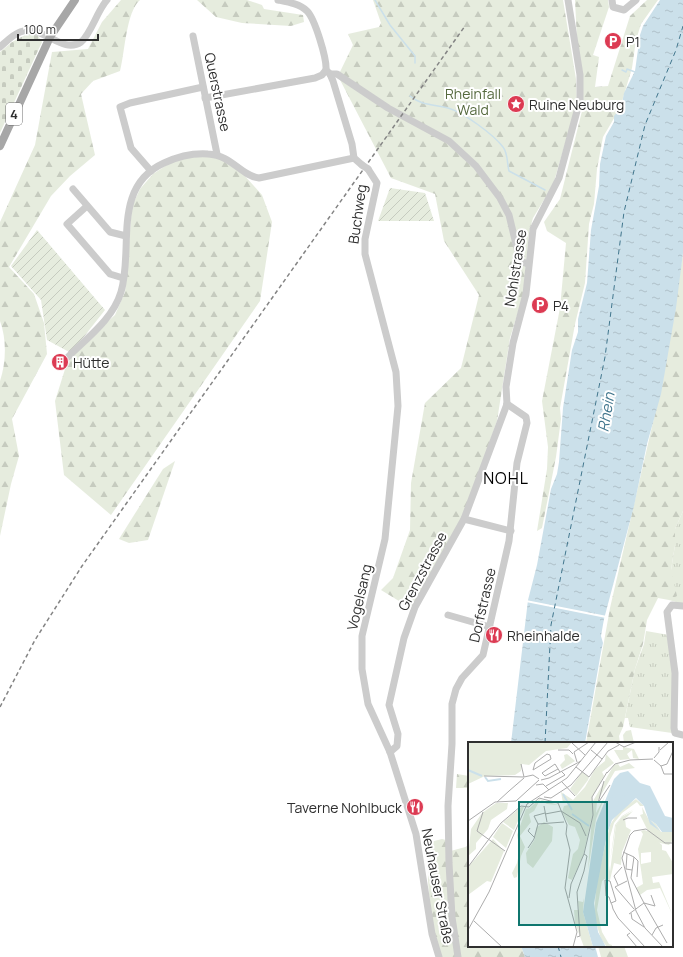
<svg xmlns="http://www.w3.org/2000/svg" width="683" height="957" font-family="Manrope,sans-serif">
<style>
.grass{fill:url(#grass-tufts)}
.forest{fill:url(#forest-firs)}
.cemetery{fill:url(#cemetery-stones)}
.garden{fill:url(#garden-furrows)}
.water{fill:url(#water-ripples)}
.pier{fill:#fff}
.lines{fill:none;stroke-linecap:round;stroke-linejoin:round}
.stream{stroke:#cbe0ea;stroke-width:1.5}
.ferry{stroke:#41768d;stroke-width:1;stroke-dasharray:5 4;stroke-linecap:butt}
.minor{stroke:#ccc;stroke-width:7}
.major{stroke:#a7a7a7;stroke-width:8}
.rail{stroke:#848484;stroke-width:1.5;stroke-dasharray:4 3;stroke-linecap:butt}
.minor-bridge{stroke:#ccc;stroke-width:7}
.labels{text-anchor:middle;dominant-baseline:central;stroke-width:4;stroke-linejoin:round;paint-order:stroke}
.shield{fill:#fff;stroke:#6d6d6d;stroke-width:1}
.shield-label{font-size:13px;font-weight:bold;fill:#2f2f2f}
.poi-label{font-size:14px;fill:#2f2f2f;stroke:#fff;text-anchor:start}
.street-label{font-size:14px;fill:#2f2f2f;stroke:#fff}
.park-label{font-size:14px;fill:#55693e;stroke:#fff}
.water-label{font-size:15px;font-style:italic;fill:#41768d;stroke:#fff}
.quarter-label{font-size:16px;letter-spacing:1px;fill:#000;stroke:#fff}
.inset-river{fill:none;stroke:#cbe0ea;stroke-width:2}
.inset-road{fill:none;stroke:#acacac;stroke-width:1}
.view{fill:#0f766e;fill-opacity:0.15;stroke:#0f766e;stroke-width:2}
.inset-edge{fill:none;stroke:#2f2f2f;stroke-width:2}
</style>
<defs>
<pattern id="grass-tufts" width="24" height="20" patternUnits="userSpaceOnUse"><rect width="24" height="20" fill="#e6ecde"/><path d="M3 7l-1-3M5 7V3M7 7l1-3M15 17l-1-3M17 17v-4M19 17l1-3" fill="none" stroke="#c6cbbf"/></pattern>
<pattern id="forest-firs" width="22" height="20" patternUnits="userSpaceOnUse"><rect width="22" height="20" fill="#e6ecde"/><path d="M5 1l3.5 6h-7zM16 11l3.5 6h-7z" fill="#c6cbbf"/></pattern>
<pattern id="cemetery-stones" width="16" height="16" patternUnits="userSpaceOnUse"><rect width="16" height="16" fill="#e6ecde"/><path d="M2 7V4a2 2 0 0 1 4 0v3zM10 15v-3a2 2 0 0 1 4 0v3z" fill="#c6cbbf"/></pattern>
<pattern id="garden-furrows" width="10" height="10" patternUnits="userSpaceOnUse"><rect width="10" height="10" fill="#e6ecde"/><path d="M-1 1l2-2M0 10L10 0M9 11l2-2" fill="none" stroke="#c6cbbf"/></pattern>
<pattern id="water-ripples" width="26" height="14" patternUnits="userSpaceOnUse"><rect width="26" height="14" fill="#cbe0ea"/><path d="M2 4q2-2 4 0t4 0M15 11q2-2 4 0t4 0" fill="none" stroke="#afc0c9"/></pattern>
</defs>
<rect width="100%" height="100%" fill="#fff"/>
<!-- grass -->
<g class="grass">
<path d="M683 511V604L669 600 671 570 675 545V529Z"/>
<path d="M646 631 669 635 674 673 672 733 630 727 628 718H625L635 669 644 644Z"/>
<path d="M631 730 634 743H624L623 735 626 731Z"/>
</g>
<!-- forest -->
<g class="forest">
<path d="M121 0H140C126 12 125 52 120 71L93 81 81 94 95 155 70 176 51 196 9 267 34 294 44 323 47 354 12 419 19 456 11 484 0 536V381C6 363 7 340 0 321V222L35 145 52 52 88 49 102 22Z"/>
<path d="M197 0H247L262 5 264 9 303 15 304 22 291 26 242 23 216 17Z"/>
<path d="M373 0H563L576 79 577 103 553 185 533 218 529 232 523 296 510 338 497 421 466 508 452 538 412 609 381 590 393 578 410 530 411 483 425 403 461 368 479 295 444 241 435 194 391 178 338 76 353 45 348 34 379 27 381 23Z"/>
<path d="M575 0H608L609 7 593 55 599 57 595 87 608 86 630 16 647 0H658L641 24 636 40 632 68 620 108 603 137 597 169 594 204 589 224 585 283 575 324 560 408 561 419 556 457 542 528 537 531 547 469 548 447 542 401 560 308 566 243 547 231 544 222 560 199 583 107V75L577 40Z"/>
<path d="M191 155 218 156 244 175 262 195 272 222 260 301 111 515 64 475 55 401 66 366 77 349 115 315 125 292 132 206 140 189 153 174 170 163Z"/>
<path d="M683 253V511L675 529V545L671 570 677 596 669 600 658 598 647 620 643 644 635 669 623 727 619 736 620 743H586L610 608 663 379Z"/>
<path d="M175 461 148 540 129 543 119 539 163 469Z"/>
<path d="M457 774 469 776V791L468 788H456Z"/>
<path d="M442 839 446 840 447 852 469 846V946H521L525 957H442C434 937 429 902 428 880 428 867 431 855 430 842Z"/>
<path d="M598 946H624L628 957H601Z"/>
</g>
<!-- cemetery -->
<path class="cemetery" d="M29 33 38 36 42 42 0 133V52L12 42Z"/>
<!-- garden -->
<g class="garden">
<path d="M390 188 425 193 434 221H378Z"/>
<path d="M37 230 105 310 71 353 47 340 41 300 11 266Z"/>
</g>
<!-- water -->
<g class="water">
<path d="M660 0H683V253L676 308 661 394 647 444 634 506 604 619 601 636 603 643 601 652 585 743H511L528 600 537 565 551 489 557 474 559 462 563 408 572 350 578 332V319L587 283 591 230 599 186 600 164 606 136 614 122V116L621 108 624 93 635 71 640 35 643 26Z"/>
<path d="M521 946H595L598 957H525Z"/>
</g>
<!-- pier -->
<path class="pier" d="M526 600 607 616 606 618 526 602Z"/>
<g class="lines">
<!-- stream -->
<g class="stream">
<path d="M375 0 390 25 415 56V63"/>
<path d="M622 70 626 72 627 69 635 72"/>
<path d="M410 96C422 106 433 104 448 108 463 112 494 135 503 147 508 153 507 164 509 171L545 190"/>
</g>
<!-- ferry -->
<g class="ferry">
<path d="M545 743 551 625 605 357 624 212 645 125 676 50 683 26"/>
<path d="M558 946 561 957"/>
</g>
<!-- minor -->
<g class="minor">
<path d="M278 0C288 2 300 4 307 11 315 19 327 59 326 70L330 74 333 81 352 144 354 158 362 165"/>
<path d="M612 0 613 7 624 10 636 0"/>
<path d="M193 36 217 154"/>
<path d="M0 47C6 42 12 35 20 32 41 23 62 55 81 42 91 34 97 11 107 0"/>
<path d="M330 74H337L388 108 449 141 476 166 500 198 509 215 520 261 528 264"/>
<path d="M205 98 315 78 322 75 326 70"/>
<path d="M368 169 377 183 365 239V254L396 372 398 406 385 539 362 636V669L368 704 390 752 416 834 432 934 439 957"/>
<path d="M151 171 131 148 120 107 130 103 203 87"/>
<path d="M73 189 110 232 126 236"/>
<path d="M87 206 67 224 110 274 123 278"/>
<path d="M68 357C87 338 113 319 121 292 134 249 111 187 164 163 177 157 193 153 208 154 232 155 241 176 259 178L354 158"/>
<path d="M507 404 506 387 513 343 526 294 533 229 559 178 580 100V75L568 0"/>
<path d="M464 519 511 531"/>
<path d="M683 606 672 605 667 612 675 673 674 728 675 733 683 735"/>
<path d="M448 615 490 627"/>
<path d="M390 752 397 746 398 734 389 705 404 638 415 607 464 519 507 404"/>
<path d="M458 957 452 917 449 863 448 806 452 744V704L456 689 462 678 483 655 509 541 517 463 527 423 526 417 507 404"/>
</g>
<!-- major -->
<path class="major" d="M0 146 50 37 75 0"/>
<!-- rail -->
<path class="rail" d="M0 707 35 640 82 566 465 26"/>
<!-- minor-bridge -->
<path class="minor-bridge" d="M362 165 368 169"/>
</g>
<!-- icons -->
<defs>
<g id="parking-disc" transform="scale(0.9)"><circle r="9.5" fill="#dc3b53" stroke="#fff"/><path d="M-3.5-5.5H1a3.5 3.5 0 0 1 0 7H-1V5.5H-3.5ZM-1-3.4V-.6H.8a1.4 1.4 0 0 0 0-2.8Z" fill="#fff"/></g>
<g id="sight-disc" transform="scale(0.9)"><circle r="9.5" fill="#dc3b53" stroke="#fff"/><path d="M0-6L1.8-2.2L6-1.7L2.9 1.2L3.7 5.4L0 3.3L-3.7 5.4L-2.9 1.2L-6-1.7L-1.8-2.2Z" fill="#fff"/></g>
<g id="building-disc" transform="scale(0.9)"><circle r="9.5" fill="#dc3b53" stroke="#fff"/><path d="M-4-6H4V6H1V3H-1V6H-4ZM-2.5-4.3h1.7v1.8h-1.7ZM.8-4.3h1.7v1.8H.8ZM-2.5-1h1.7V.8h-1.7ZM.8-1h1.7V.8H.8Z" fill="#fff"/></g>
<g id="restaurant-disc" transform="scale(0.9)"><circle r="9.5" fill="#dc3b53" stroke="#fff"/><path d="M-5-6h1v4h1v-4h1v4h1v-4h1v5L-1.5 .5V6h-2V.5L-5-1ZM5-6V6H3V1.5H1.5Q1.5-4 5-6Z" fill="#fff"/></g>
</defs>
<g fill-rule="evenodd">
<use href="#parking-disc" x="613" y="41"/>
<use href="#sight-disc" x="516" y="104"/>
<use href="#parking-disc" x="540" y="305"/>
<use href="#building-disc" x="60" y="362"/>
<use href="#restaurant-disc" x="494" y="635"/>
<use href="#restaurant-disc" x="415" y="807"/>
</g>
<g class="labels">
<!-- shield labels -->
<rect class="shield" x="6" y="103" width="16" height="22" rx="3"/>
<g class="shield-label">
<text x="14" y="114">4</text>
</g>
<!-- poi labels -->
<g class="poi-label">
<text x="626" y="41">P1</text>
<text x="529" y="104">Ruine Neuburg</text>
<text x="553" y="305">P4</text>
<text x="73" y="362">Hütte</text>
<text x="507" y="635">Rheinhalde</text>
<text x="402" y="807" text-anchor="end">Taverne Nohlbuck</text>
</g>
<!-- street labels -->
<g class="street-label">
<text transform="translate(218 92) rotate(78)">Querstrasse</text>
<text transform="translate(357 214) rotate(-82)">Buchweg</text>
<text transform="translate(515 268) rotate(-81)">Nohlstrasse</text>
<text transform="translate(422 571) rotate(-62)">Grenzstrasse</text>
<text transform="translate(359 597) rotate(-77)">Vogelsang</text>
<text transform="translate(482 605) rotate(-77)">Dorfstrasse</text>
<text transform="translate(438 886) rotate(79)">Neuhauser Straße</text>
</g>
<!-- park labels -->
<g class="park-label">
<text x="473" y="93">Rheinfall<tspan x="473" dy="16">Wald</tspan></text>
</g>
<!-- water labels -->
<g class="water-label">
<text transform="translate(606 412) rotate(-81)">Rhein</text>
</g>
<!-- quarter labels -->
<g class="quarter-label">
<text x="506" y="478">NOHL</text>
</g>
</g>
<!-- overview -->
<g transform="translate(468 742)">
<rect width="205" height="205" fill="#fff"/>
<path d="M165 69 157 77 158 85 163 88 154 110 153 123 146 121 142 138 137 137 138 128 141 123 142 130 148 83 154 75ZM176 88 194 103V108L198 109 205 121V132L184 135 185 141 191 140 205 174 192 146 179 148 172 153 168 146 175 142 170 107 175 92 173 89ZM183 110V120L173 122V111Z" fill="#e6ecde" fill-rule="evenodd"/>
<path d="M0 0H104L99 6 78 9 61 23 54 22 53 29 47 33 17 34 0 42ZM155 5 166 7 171 17 165 16 164 8 159 12 162 17 152 18 146 8H155ZM138 12 146 21 134 30 136 34 124 55 125 70 115 114 104 138 100 136 105 112 110 107 112 98 107 85 101 83 94 70 96 64 100 63 98 58 95 61 93 50 105 58 117 45 127 27 137 19ZM161 21 167 26 147 29 129 60 128 71 137 54 128 77 120 128 125 59 146 23 150 22 152 25ZM71 57 90 63 79 62 72 58 66 69 61 72 63 80 52 94 57 105 53 114 49 135 46 136 44 131 49 121 52 107 49 93 58 67 62 66ZM168 57 176 64H172L169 60 154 71 146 81 142 95 141 124 138 128V136L134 139 129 168 134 190 141 202 144 203V205H139L133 197 126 174 129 138 142 83 151 69ZM28 61H40L39 67 23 78 20 87 8 101V107L0 114 3 87 14 71ZM174 65 182 80V78L188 82 193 90H205V98L201 103 183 99 176 88 180 89 172 73 175 72ZM166 67 154 75 148 83 142 120 147 83 154 74ZM76 80 85 85 84 99 65 126 59 121 58 111 67 97 68 86ZM25 97 36 109 23 140 19 139 0 153V125ZM116 156 115 170 125 205H116L107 181 106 168H111L110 159 115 160Z" fill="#e6ecde"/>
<path d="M53 65H56L46 88 35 80Z" fill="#e6ecde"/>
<path d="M34 81 45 89 38 106 25 95Z" fill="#e6ecde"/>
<path d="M99 12 107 19 94 27 92 23 97 18 96 13ZM114 30 121 35 120 38 108 54 102 47Z" fill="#e6ecde"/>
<path d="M160 29 172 41 182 44 197 74 205 76V90H194L188 82 182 78 192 89 182 82 176 64 168 56 144 78 139 92 126 161 130 190 138 205H125L115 170 128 81 146 37 152 31Z" fill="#cbe0ea"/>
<path class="inset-river" d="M0 28 14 34M17 35 20 39 33 37M95 52 104 68M143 54 160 63M140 62 142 65 148 64 159 49 166 48M104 72 121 84M130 205 120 172 122 140 131 87 141 55"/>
<path class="inset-road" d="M147 0 156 5 168 0M104 1 117 13M90 8H101L105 12M123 8 134 17M192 8 201 0M79 12 82 13 83 17 65 28 67 21ZM186 16 191 10V5M186 18 193 24 196 32H205M109 20 106 10 121 0M53 22 56 35M193 24 199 22 205 9M108 25 121 35 140 9 151 3M90 27 77 34 74 31 87 22 92 30M139 31 147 22 162 18 185 17M16 34 56 35 65 33 71 37M73 38 81 36 113 19M94 40 107 54M68 43 75 42 81 48M78 44 97 33 93 29M41 49 56 36M76 55 83 56 103 43 140 0M29 60 41 49M130 61 136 39M130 61 142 43M76 64 79 80M93 69 112 81 118 94M15 70 9 89 37 109M77 72 93 69M155 78 160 76H169M0 79 27 60 48 59 71 38M70 82 66 74 77 71M62 86 60 89 67 96M60 106 66 97 70 82 96 80M155 110 166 115 163 136 176 161M159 112 158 127 164 128M166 115 170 119 169 135M0 125 33 81 53 64 61 65 71 56 90 61 99 83 98 92 102 108 97 146 109 190 105 205M159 139 147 145 166 167M150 143 146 134 154 125M101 156 103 142 116 112 125 73 124 55 139 30M143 161 148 159 142 139 137 138 138 154 141 155 143 161 144 163 145 167 150 176 177 205M176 161 199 201M163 171 164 177 176 185M161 172 176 161 187 164 183 153M6 179 34 205M0 188 21 150 59 62 99 36 128 0M162 191 159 193 169 205M184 193 188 186 195 183M109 195 112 194 109 150 116 129 119 114 116 112M195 205 177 186 168 169 154 116 162 93 166 89 178 87 197 101H205"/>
<path class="view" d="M51 60H139V183H51Z"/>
<rect width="205" height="205" class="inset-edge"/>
</g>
<!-- scale -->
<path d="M18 34v6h80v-6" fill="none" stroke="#2f2f2f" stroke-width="2"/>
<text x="24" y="34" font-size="12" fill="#2f2f2f" stroke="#ffffff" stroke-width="3" paint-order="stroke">100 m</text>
</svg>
